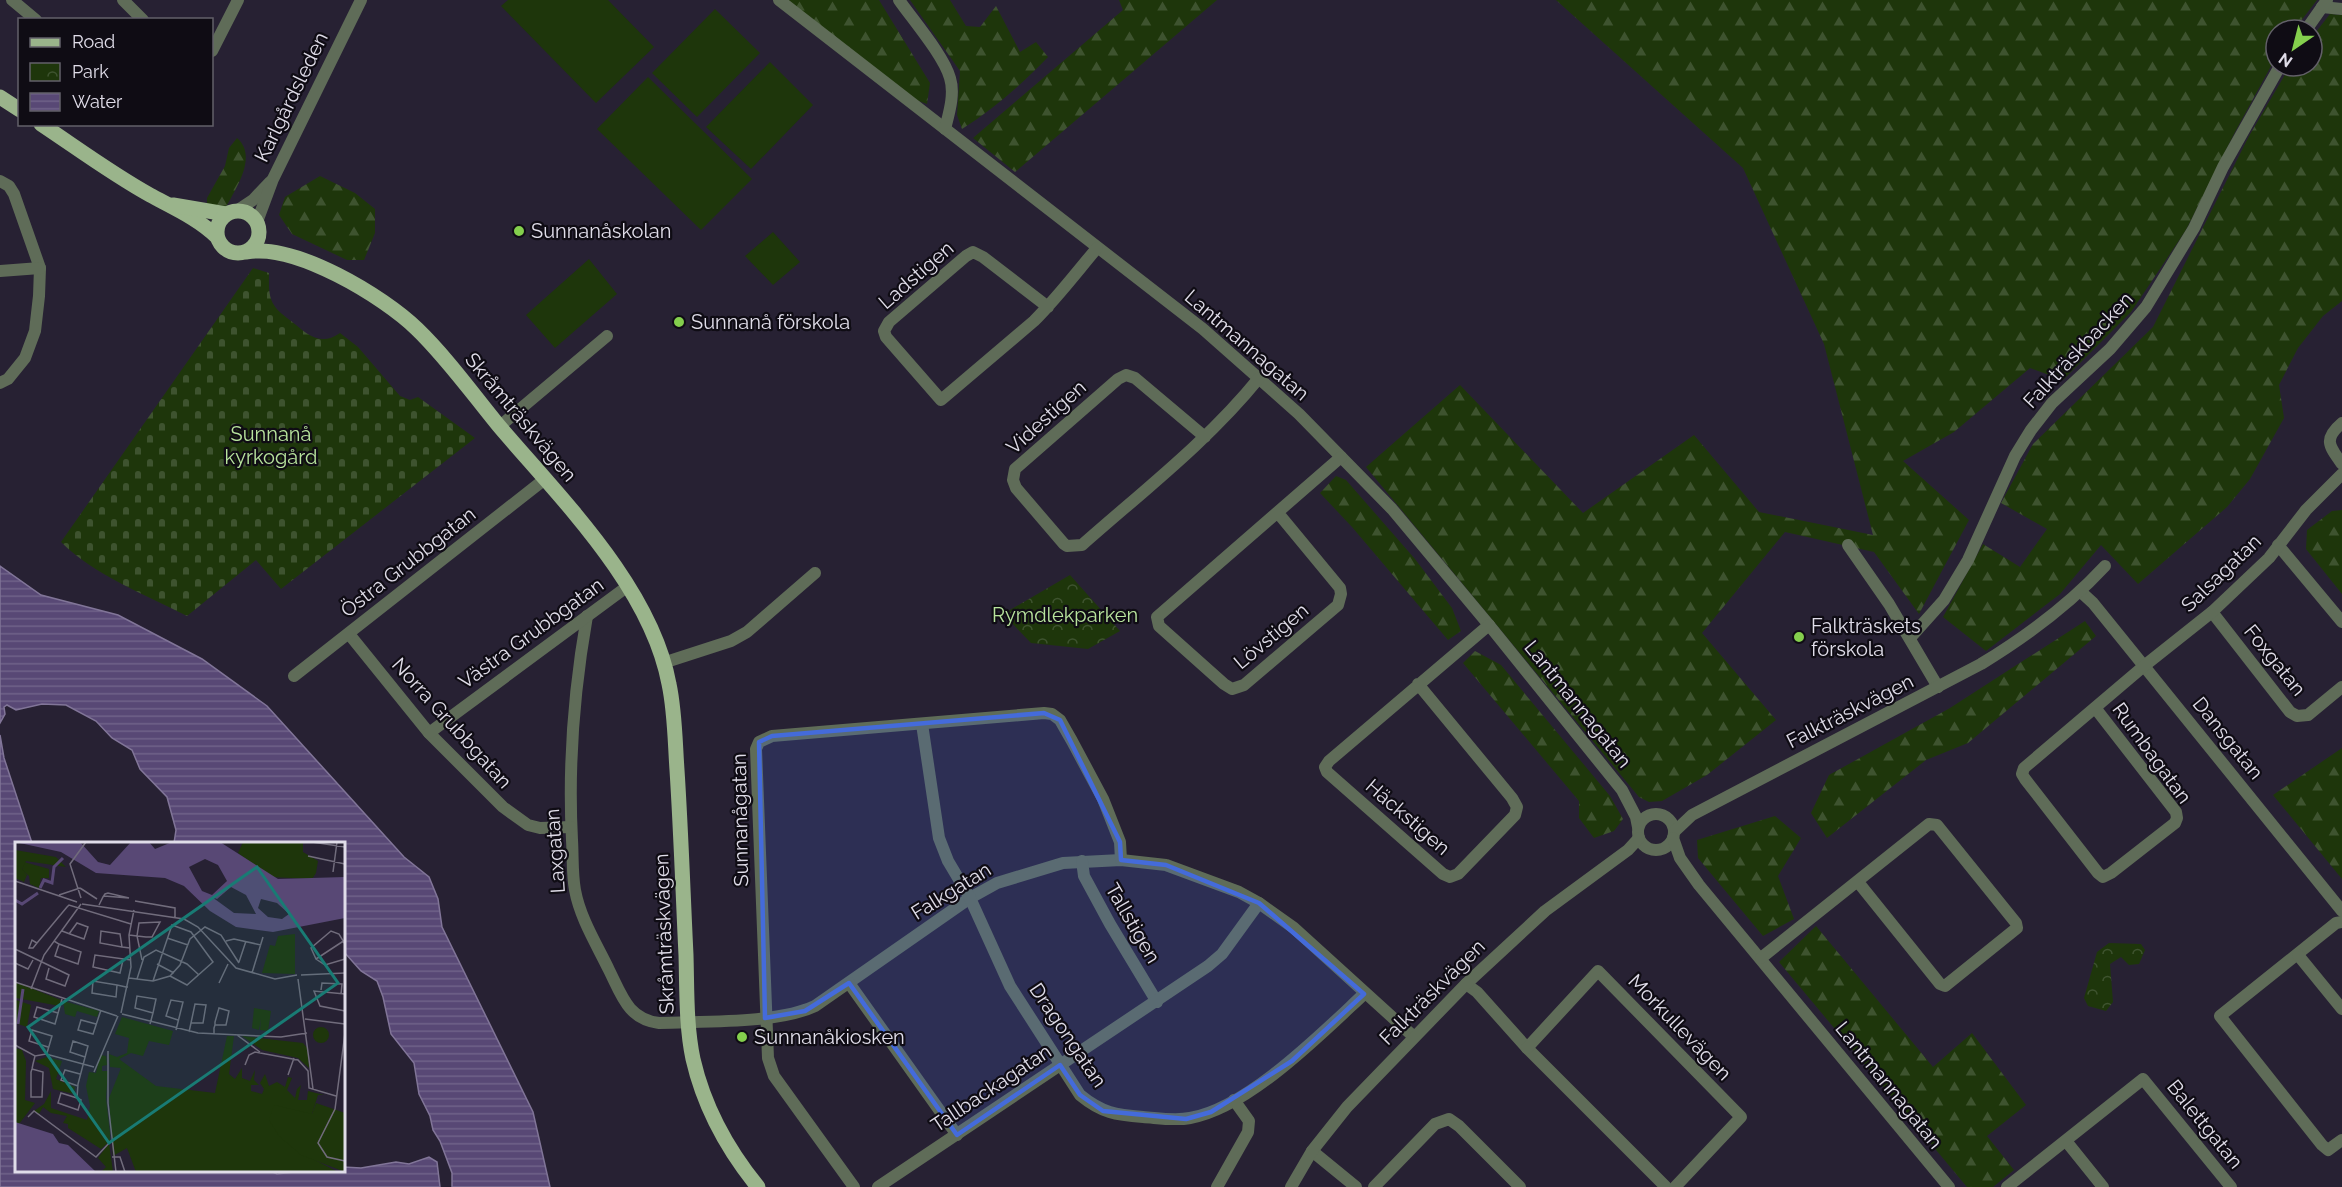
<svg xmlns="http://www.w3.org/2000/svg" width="2342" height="1187" font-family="Raleway,sans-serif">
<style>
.forest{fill:url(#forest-firs)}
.cemetery{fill:url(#cemetery-stones)}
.park{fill:url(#park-crowns)}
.pitch{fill:#1e360b}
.water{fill:url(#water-rules);stroke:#817598;stroke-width:1.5}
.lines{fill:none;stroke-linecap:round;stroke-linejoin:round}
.minor{stroke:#5f6c58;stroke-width:12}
.major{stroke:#9ab48b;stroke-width:15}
.marked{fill:#446bdb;fill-opacity:0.2;stroke:#446bdb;stroke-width:4.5;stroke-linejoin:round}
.poi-dot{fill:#84cf4d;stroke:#0f0c14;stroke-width:2}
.labels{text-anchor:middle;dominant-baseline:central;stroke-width:4.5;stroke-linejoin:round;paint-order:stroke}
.street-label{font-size:20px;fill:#e0dde9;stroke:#0f0c14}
.poi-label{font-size:20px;fill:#e0dde9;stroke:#0f0c14;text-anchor:start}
.park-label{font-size:20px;fill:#b8e49d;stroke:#0f0c14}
.inset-river{fill:none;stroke:#584875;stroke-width:3}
.inset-road{fill:none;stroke:#716c7c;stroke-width:1.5}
.view{fill:#197b74;fill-opacity:0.15;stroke:#197b74;stroke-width:3}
.inset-edge{fill:none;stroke:#e0dde9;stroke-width:3}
</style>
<defs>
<pattern id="forest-firs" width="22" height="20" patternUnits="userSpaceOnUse" patternTransform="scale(1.5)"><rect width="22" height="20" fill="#1e360b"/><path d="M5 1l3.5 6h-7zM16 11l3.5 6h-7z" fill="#3e532f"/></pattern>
<pattern id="cemetery-stones" width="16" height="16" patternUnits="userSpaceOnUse" patternTransform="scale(1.5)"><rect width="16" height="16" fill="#1e360b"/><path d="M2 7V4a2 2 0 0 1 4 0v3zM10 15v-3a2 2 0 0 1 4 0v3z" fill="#3e532f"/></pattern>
<pattern id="park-crowns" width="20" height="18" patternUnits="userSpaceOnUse" patternTransform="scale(1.5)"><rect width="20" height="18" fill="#1e360b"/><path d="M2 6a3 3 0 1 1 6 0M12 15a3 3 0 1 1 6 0" fill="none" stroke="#3e532f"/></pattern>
<pattern id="water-rules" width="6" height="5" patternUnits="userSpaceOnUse" patternTransform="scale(1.5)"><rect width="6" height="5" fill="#584875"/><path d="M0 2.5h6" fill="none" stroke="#706289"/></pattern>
</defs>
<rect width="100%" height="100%" fill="#272133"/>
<!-- forest -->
<g class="forest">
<path d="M787 0H879L930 83 927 104 916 100Z"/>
<path d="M910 0H950L966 26 980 27 996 6 1020 52 1036 42 1048 57C1022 84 994 109 962 129L957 115 960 71Z"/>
<path d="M1119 0H1217L1015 172 973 138 1123 10Z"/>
<path d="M1556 0H2317L2294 30H2276V57L2235 132 2186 230 2131 312 2063 380 2030 368 1954 432 1903 461 1969 520 1919 614 1874 552 1785 532 1702 633 1776 720 1707 775 1662 801 1649 802 1639 797 1366 467 1460 385 1583 513 1694 435 1759 512 1873 535 1824 344 1743 168Z"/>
<path d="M2330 14 2342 15V301L2323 316 2298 348 2279 385 2284 418 2250 479 2227 507 2138 584 2101 545 2060 594 1986 651 1943 617 1983 544 2020 567 2047 529 2001 503 2033 444 2153 327 2249 136 2290 66H2312V37Z"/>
<path d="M237 138C259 157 234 191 224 211L207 208V198L225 166 229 148Z"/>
<path d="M320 176 355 193 375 209V233L364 260H347L292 234 279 215 285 197Z"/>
<path d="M1336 476 1346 480 1415 559 1452 608 1461 631 1448 640 1352 527 1320 493Z"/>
<path d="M2342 510V594L2306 549 2307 530 2332 511Z"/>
<path d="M2085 621 2096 636 1968 743 1926 760 1827 838 1811 813 1829 775 1950 708Z"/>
<path d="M1475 651 1501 665 1610 796 1623 819 1614 831 1594 838 1579 818V801L1463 663Z"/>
<path d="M2342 748V879L2273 795Z"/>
<path d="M1775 816 1801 838 1778 876 1794 919 1763 936 1698 858 1697 840Z"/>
<path d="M1816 926 1933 1067 1972 1033 2026 1105 1987 1136 2014 1170 1993 1187H1967L1779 962Z"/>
</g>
<!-- cemetery -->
<path class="cemetery" d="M253 268 269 273C269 284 268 296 274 305 278 312 285 316 291 321 307 334 320 347 340 333L358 347 400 396 410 400 418 397 475 438 281 589 256 560 187 616C145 594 95 576 61 542Z"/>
<!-- park -->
<g class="park">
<path d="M1070 575 1120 631 1088 649 1031 643 1003 614Z"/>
<path d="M2109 943 2141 944 2145 950 2139 964 2129 965 2121 957 2110 964 2113 1002 2106 1011 2088 1006 2084 998 2097 952Z"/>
</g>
<!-- pitch -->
<g class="pitch">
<path d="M508 0H608L654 47 596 103 501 6Z"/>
<path d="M715 9 760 53 697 117 652 73Z"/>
<path d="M770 62 813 105 751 169 706 127Z"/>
<path d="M648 77 752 179 701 230 597 129Z"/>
<path d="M773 232 800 262 773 285 745 256Z"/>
<path d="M589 259 617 294 555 348 526 315Z"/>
</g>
<!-- water -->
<g class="water">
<path d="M0 566 41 595 118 615 202 659 267 706 404 857 429 877 438 899 442 927 533 1112 550 1187H452V1173L440 1141 433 1130 430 1116 419 1094 414 1063 391 1034 383 997 377 981 361 971 344 952V844L174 843 176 830 167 797 140 769 132 750 112 738 96 721 66 705 42 704 16 710 7 705 4 707 5 714 0 723Z"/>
<path d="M0 735 4 758 32 843 16 844V1170H268L277 1174 303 1171 344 1170V1167L361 1168 396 1162 409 1164 429 1157 437 1162 440 1187H0Z"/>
</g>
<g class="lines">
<!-- minor -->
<g class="minor">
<path d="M12 0 36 20"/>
<path d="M123 0 143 20"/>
<path d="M779 0 1203 329 1299 414 1392 509 1489 625 1622 790 1636 817 1638 827"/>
<path d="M899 0C913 20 944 56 950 78 955 94 949 113 945 129"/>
<path d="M2322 7 2342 9"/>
<path d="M2306 30 2327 0"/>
<path d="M212 51 238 0"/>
<path d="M0 181 9 186 14 194 40 268 39 296 35 331 25 358 8 379 0 383"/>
<path d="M238 210 253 200 270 182"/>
<path d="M257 222 273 179 361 0"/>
<path d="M0 271 40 268"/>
<path d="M1048 307 983 257 973 252 966 256 889 322 884 331 886 337 941 400 1034 321C1057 298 1076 273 1097 248"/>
<path d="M2342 423C2323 439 2329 446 2342 464"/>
<path d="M500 426 607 336"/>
<path d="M1205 437 1135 378 1126 375 1118 379 1015 469 1013 480 1016 488 1064 544 1067 546 1082 545C1143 491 1208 441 1259 378"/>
<path d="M1278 513 1340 588 1341 594 1338 605 1244 685 1232 689 1224 684 1159 626 1157 617 1341 457"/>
<path d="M1848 545 1889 604 1938 687"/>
<path d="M2278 545 2342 622"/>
<path d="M2081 592 2093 603 2342 911"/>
<path d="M2212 612 2290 712 2297 716 2308 715 2342 687"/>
<path d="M587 616C574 690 568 765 572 840 573 856 572 874 575 890 580 918 597 945 609 970 622 996 628 1019 659 1023 703 1021 777 1024 815 1006L970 898 997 883 1063 863 1121 860 1166 865 1239 892 1259 903 1294 928 1413 1036"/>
<path d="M349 634 429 733 503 807 528 825 540 828 571 827"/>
<path d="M1910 638 1944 600 1968 560 2015 456 2031 430 2052 403 2110 349 2146 307 2194 228 2223 167 2280 66"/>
<path d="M663 663 731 641 747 632 815 573"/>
<path d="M294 676 545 479"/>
<path d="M1418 684 1512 798 1517 807 1515 815 1458 874 1450 877 1443 874 1327 772 1325 767 1329 761 1489 625"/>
<path d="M2096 709 2176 812 2177 818 2175 823 2111 873 2103 877 2098 873 2025 779 2022 774 2024 768 2144 666 2212 612 2269 558 2306 510 2342 474"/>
<path d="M922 724 939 838 948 861 970 898 1010 986 1080 1095C1102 1113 1116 1115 1143 1117 1158 1118 1175 1121 1190 1118 1248 1108 1321 1034 1364 994"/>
<path d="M429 733 628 586"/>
<circle cx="1656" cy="832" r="18"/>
<path d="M1674 832 1692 815 1981 664C2027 636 2069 605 2105 566"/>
<path d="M1673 838 1680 858 1699 885 1949 1187"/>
<path d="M1082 861 1084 876 1110 924 1157 1002"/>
<path d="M2342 922 2336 923 2220 1016 2322 1145 2328 1150 2342 1140"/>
<path d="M2298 955 2342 1009"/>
<path d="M1761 958 1929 824 1937 825 2016 923 2017 928 1945 986 1940 984 1858 882"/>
<path d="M849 983 957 1135"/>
<path d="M1466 984 1477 992 1527 1048 1666 1187"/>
<path d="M1527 1048 1598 971 1741 1117 1675 1187"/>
<path d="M2066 1141 2103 1187"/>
<path d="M1312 1151 1356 1187"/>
<path d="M854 1187 774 1076 768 1058 756 749 759 742 772 736 1044 713 1052 714 1060 720 1072 741 1103 799 1120 842 1121 860"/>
<path d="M878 1187 1208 966 1222 954 1259 903"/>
<path d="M1217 1187 1248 1132 1249 1121 1234 1100"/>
<path d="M1291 1187 1312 1151 1347 1107 1466 984 1545 911 1628 850 1639 838"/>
<path d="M1374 1187 1435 1124 1449 1119 1459 1126 1520 1187"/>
<path d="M2007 1187 2143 1079 2231 1187"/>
</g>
<!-- major -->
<g class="major">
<path d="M0 97 20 110"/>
<path d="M41 124C77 148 112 174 150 195 172 207 199 219 217 237"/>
<path d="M173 205 226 214"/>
<circle cx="238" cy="232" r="21"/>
<path d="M247 252C295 243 383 296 417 329 447 358 472 393 499 426 561 499 651 587 669 684 675 712 675 742 677 770 681 832 683 894 686 955 687 990 686 1026 693 1059 704 1107 727 1149 758 1187"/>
</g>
</g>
<!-- marked area -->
<path class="marked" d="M1044 713 1060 720 1120 842 1121 860 1166 865 1259 903 1364 994 1292 1061 1211 1112 1186 1119 1103 1111 1080 1095 1060 1065 957 1135 849 983 805 1011 765 1018 759 742 772 736Z"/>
<!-- markers -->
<g class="poi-dot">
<circle cx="519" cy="231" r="6"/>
<circle cx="679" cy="322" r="6"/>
<circle cx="1799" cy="637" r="6"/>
<circle cx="742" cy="1037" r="6"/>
</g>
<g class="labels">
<!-- street labels -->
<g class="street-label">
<text transform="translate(291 97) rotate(-64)">Karlgårdsleden</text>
<text transform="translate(916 275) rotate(-41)">Ladstigen</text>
<text transform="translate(1247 345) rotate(41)">Lantmannagatan</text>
<text transform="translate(2078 350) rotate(-47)">Falkträskbacken</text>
<text transform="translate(521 417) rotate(50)">Skråmträskvägen</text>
<text transform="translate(1046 417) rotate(-42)">Videstigen</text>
<text transform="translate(408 562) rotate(-38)">Östra Grubbgatan</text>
<text transform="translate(2221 573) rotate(-44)">Salsagatan</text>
<text transform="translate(531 633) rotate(-36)">Västra Grubbgatan</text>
<text transform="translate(1271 636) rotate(-40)">Lövstigen</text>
<text transform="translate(2275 660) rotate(51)">Foxgatan</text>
<text transform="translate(1578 704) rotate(51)">Lantmannagatan</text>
<text transform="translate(1850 711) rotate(-27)">Falkträskvägen</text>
<text transform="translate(452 723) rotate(48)">Norra Grubbgatan</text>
<text transform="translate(2228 738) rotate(51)">Dansgatan</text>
<text transform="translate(2152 753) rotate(54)">Rumbagatan</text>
<text transform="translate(1408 817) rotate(41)">Häckstigen</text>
<text transform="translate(740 820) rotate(-91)">Sunnanågatan</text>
<text transform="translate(555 851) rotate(-94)">Laxgatan</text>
<text transform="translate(951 891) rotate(-32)">Falkgatan</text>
<text transform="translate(1133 923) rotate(60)">Tallstigen</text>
<text transform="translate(664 934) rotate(-92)">Skråmträskvägen</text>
<text transform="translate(1432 992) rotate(-45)">Falkträskvägen</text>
<text transform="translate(1680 1027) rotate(46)">Morkullevägen</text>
<text transform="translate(1068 1035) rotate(56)">Dragongatan</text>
<text transform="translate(1889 1085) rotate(51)">Lantmannagatan</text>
<text transform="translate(991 1088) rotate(-34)">Tallbackagatan</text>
<text transform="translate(2205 1124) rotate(51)">Balettgatan</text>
</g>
<!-- poi labels -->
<g class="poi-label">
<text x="531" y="231">Sunnanåskolan</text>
<text x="691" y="322">Sunnanå förskola</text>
<text x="1811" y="626">Falkträskets<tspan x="1811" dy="23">förskola</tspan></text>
<text x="754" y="1037">Sunnanåkiosken</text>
</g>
<!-- park labels -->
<g class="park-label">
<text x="271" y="434">Sunnanå<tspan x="271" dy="23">kyrkogård</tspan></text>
<text x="1065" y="615">Rymdlekparken</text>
</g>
</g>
<!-- overview -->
<g transform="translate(15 842)">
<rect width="330" height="330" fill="#272133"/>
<path d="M9 20 34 27V36H26L24 46 15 42 14 34 7 28Z" fill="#1e360b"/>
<path d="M0 140 46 158 45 164 1 156ZM1 158 16 163 12 185 0 181ZM48 159 84 169 82 175 62 169 60 175 50 172ZM107 175 158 189 154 203 134 199 128 214 116 211 104 217 141 244 200 251 212 194H219L214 232 220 237 227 226V236L235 239 240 228 239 238 244 243H236V249L247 252 249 247 245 241 250 232 254 244 262 240 270 245 273 235 277 236 272 248 280 256 282 247 286 243 283 258H292L293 249 309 253H303L297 272H286L281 308 323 330H121L112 306 98 314 94 256 106 226 95 225 94 212 102 215 112 211 114 196 100 192ZM227 194 288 201 293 207 294 226 283 216 247 208ZM0 206 7 208 11 219 10 258 20 261 4 282 0 280ZM85 213 91 214 92 223 87 224V229H93L91 256 95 291V299L86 307 53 286V282L48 281 52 274 36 271 28 265 24 272 19 269 29 262 36 249V266L72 278 75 264 71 244 74 230 81 231ZM32 215 47 219 41 237 60 245 59 252 38 247 34 226 20 219ZM94 301 98 330H86L91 325 83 316Z" fill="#1e360b"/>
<path d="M0 8 41 15 51 25 11 19 7 27 12 33 9 40 0 36ZM280 92V132L247 131 255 103 260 104 263 94Z" fill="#1e360b"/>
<path d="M228 0H288V10L303 19 301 31 297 37 256 35 223 11Z" fill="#1e360b"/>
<path d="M239 166 256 169 253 189 245 188 246 176 244 188 237 186ZM298 193a8 8 0 1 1 16 0a8 8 0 1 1-16 0ZM301 261 330 271V330L286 313 264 294 254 278 259 263 297 272Z" fill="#1e360b"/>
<path d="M0 0H65L83 20 95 23 116 0H134L140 7 157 0H205L263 37 330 35V76L258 90 221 85 195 69 169 44 150 36 81 31 46 10ZM190 17 203 23 212 39 197 53 187 49 174 25ZM216 45 231 53 241 72 219 71 197 55 202 57ZM246 57 262 61 274 72 267 77 253 75 243 66ZM0 280 38 292 44 301 53 303 81 330H0Z" fill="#584875" fill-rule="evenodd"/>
<path class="inset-river" d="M25 46 29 38 37 41 39 25 48 16M0 58 7 62 23 51M3 182 8 147"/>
<path class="inset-road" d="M297 0 330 5M293 14 330 22M318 30 322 0M0 39 62 60M65 46 82 57M44 53 65 46M66 56 55 22 71 0M120 59 160 66V75M67 62 169 77 183 85 221 126 260 137 282 133M84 63 88 55 90 52 93 51 114 56 89 54M47 89 55 92 69 97 73 85 62 81 54 92M114 93 122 94 131 95H137L145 80 124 81 122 94 127 118M152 96 173 103M39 99 44 102 40 114 63 122 66 110 44 102M211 99 219 97 246 103M22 101 17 98 14 106H18L22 101 52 65 54 63 116 82M330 102 324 92 316 89 296 106 301 117 310 123 330 117M107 105 105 92 86 89 85 101 107 105 115 106M0 107 54 133 50 144 31 137 34 126M301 117 330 98M108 118 105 131 78 125 80 113 116 118M224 120 231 99M0 121 13 127 18 118M142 122 159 131M237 131 248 95M286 133 330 131M114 136 138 139 155 134 165 123 175 97 190 85 206 93 224 121M122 137 129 115 141 108 172 122 184 133M283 137 298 247M138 139 157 83 176 90 198 120 172 143 155 134M0 140 102 174M204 141 213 122M102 143 101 155 77 151 78 139 102 143 111 145H113M16 147 29 113 66 62M306 148 307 141 327 142 326 152M330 152 299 149 305 164 330 169M43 171 22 165 19 175 40 182 47 157M106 171 116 125 114 93 119 68M107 172 183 191 266 195 292 191M290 177 330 182M81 182 66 178 63 188 78 192 86 168M135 182 138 171 141 157 122 154 120 166 138 171M161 188 168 160 156 158 151 174 163 178M174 190 176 181 180 162 191 163 188 181H176M330 191 320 267 303 301 312 315 330 319M199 192V186L200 183V180L204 166 214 169 211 183H200M222 193 245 210M0 203 20 214 31 212 79 225M93 209V261L101 330M31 212 32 211 37 194 17 188 14 199 33 205M230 223 234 213 240 210 283 218 293 229 294 246 321 254M17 227 28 230 27 255H16V230L17 227 18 222 20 214M79 230 103 174M273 233 279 216M63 244 46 238 50 228 65 232M62 256 46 251 43 261 63 268 66 258 62 256 63 242 73 204 58 199 55 210 70 215M13 275 19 269 81 315 96 299M97 315H105L110 330"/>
<path class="view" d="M242 25 323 141 94 301 13 185Z"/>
<rect width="330" height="330" class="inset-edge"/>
</g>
<!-- legend -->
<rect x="18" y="18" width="195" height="108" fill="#0f0c14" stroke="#636069" stroke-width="1.5"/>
<rect x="30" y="38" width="30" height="9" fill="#9ab48b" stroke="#636069" stroke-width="1.5"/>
<text x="72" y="48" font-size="18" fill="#e0dde9">Road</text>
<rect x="30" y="63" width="30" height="18" fill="url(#park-crowns)" stroke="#636069" stroke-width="1.5"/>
<text x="72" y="78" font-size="18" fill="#e0dde9">Park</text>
<rect x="30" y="93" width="30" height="18" fill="url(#water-rules)" stroke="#636069" stroke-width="1.5"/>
<text x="72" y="108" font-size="18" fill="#e0dde9">Water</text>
<!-- north arrow -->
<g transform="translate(2294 48) rotate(215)"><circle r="28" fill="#0f0c14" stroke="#636069" stroke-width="1.5"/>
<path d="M0-4.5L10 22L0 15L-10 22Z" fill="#84cf4d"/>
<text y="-9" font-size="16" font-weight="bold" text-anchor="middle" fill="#e0dde9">N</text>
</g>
</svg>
